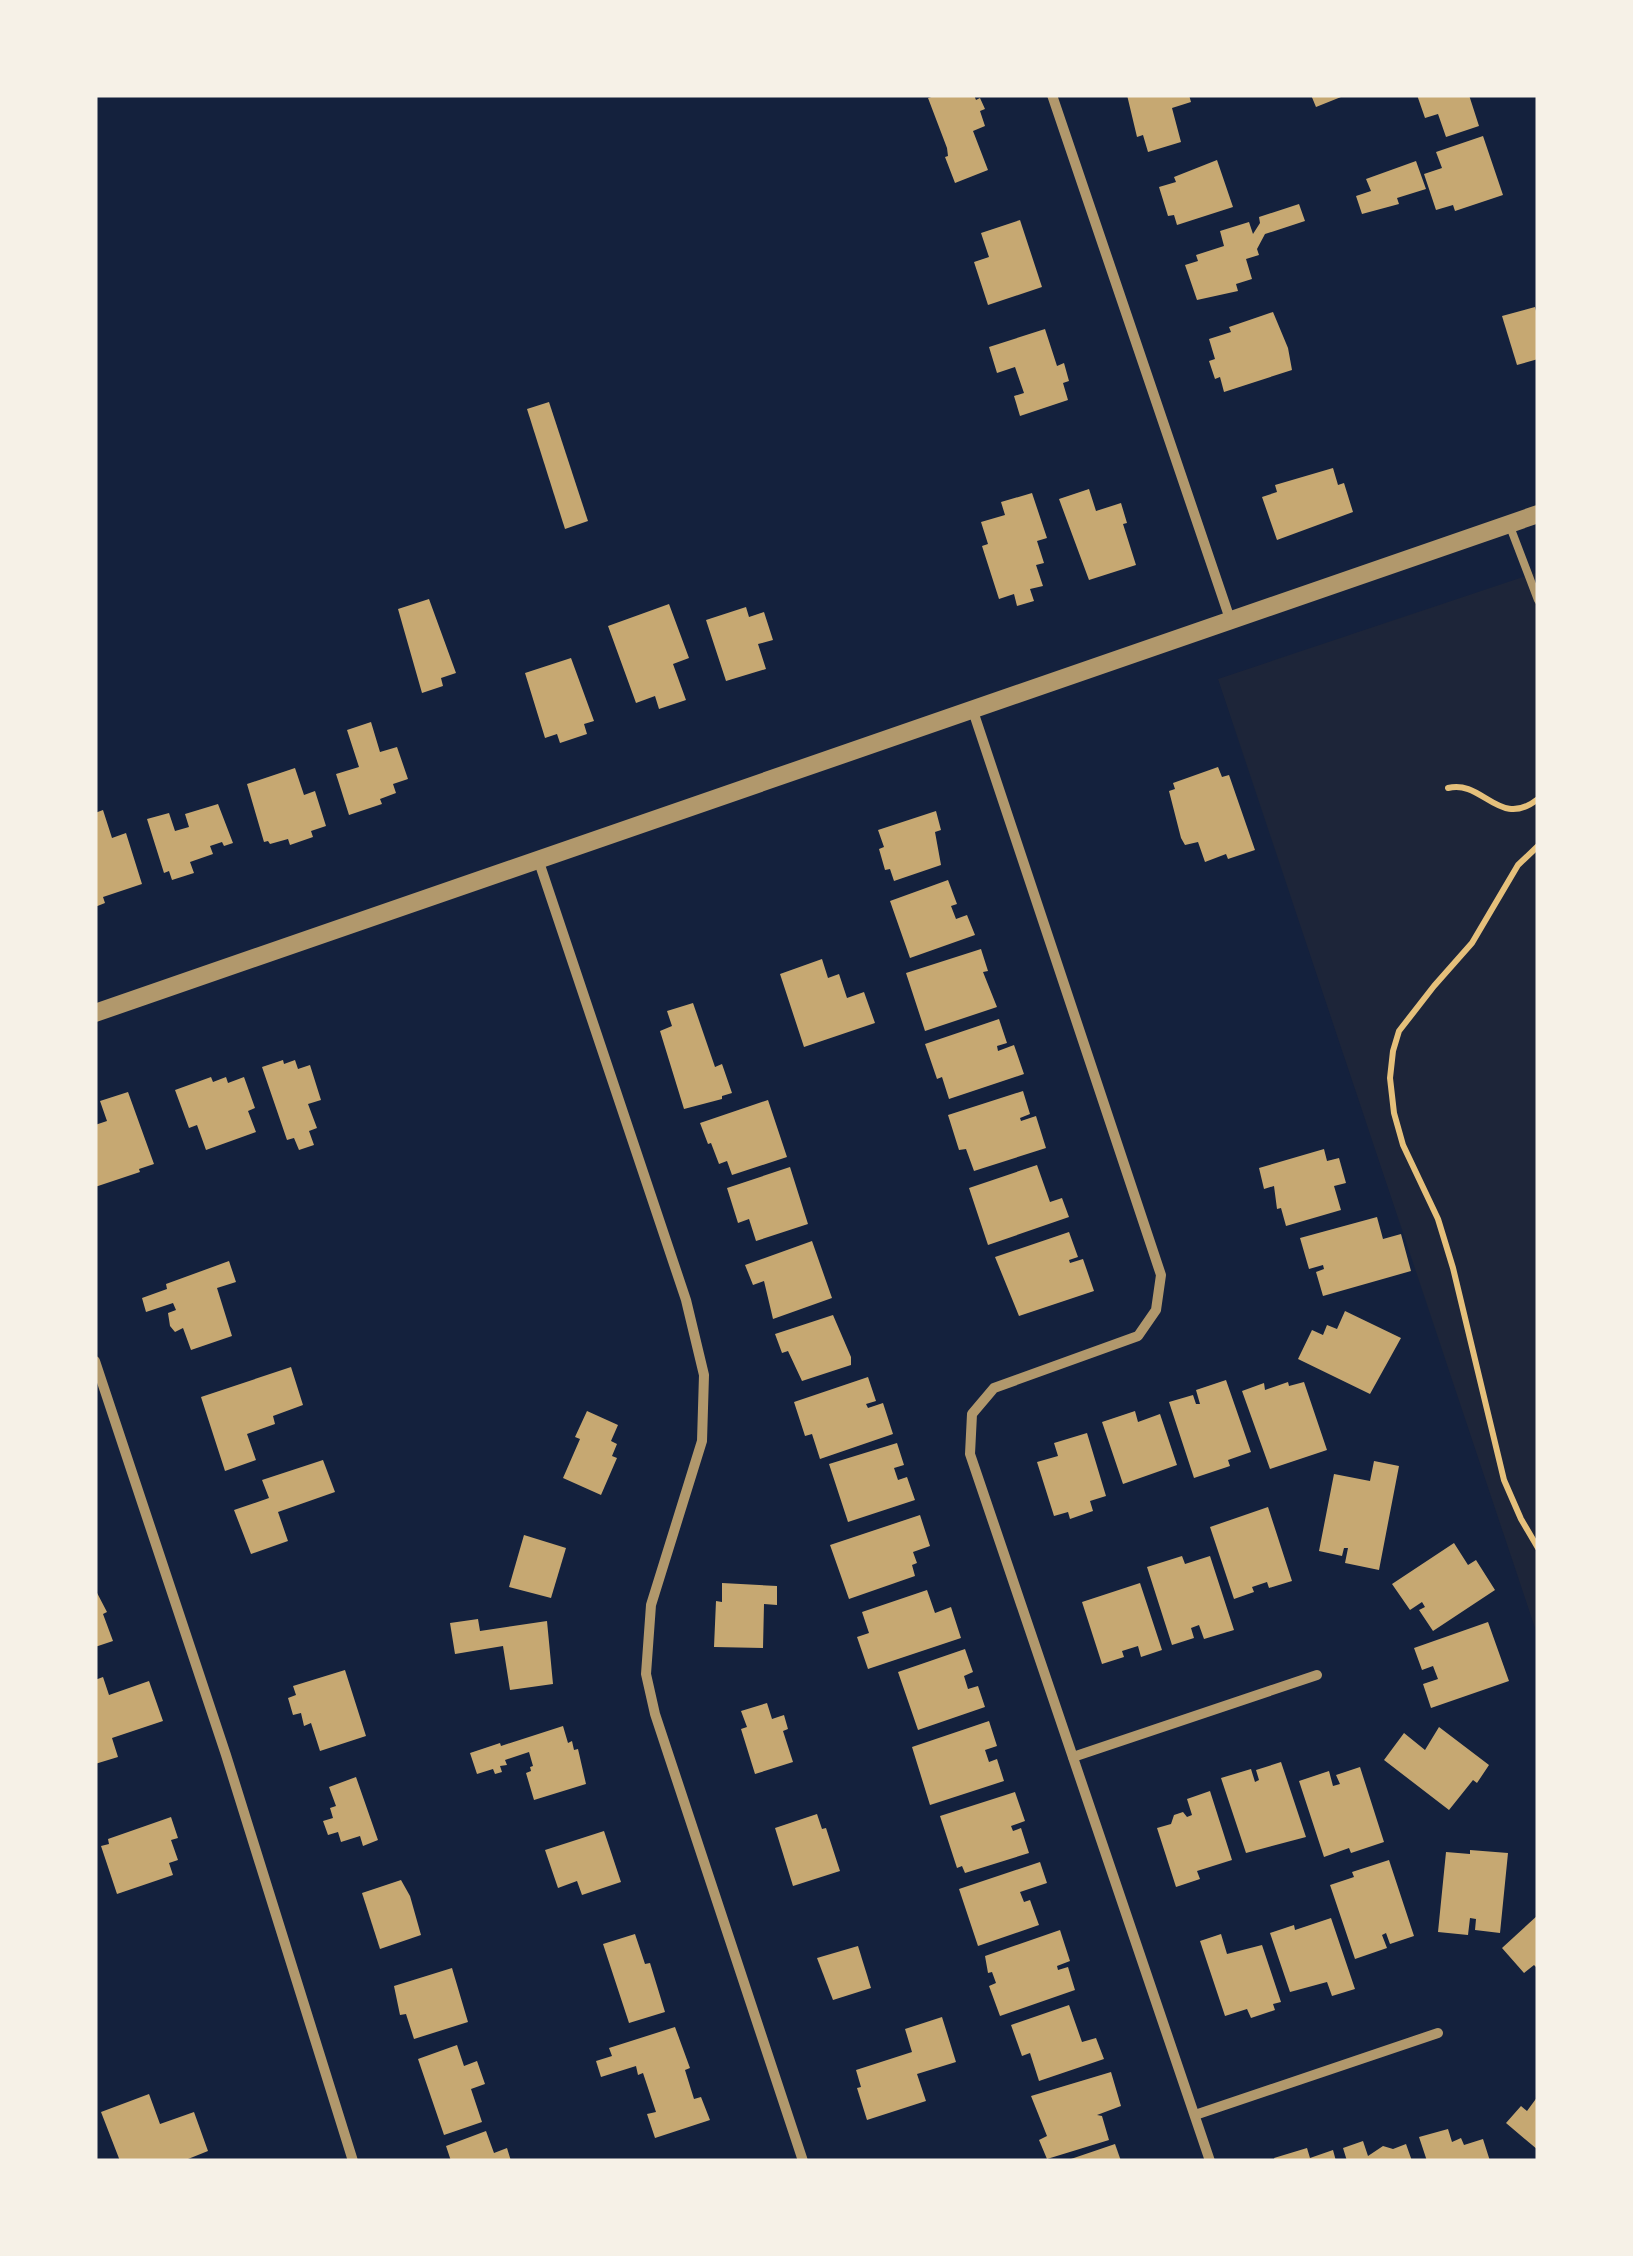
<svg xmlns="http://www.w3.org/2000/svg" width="1633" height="2256" font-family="'Asap Condensed',sans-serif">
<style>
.green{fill:#1d2539}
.building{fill:#c6a872}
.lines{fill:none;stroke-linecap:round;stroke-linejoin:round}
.path{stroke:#e5c07b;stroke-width:6}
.service{stroke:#b1986c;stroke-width:8}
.minor{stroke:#b1986c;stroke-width:10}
.tertiary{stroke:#b1986c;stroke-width:18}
</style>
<rect width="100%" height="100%" fill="#14213d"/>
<!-- green -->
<path class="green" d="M1538 572V1637L1218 679Z"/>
<!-- building -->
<g class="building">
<path d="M938 95H974L976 100 980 98 985 109 980 111 985 126 973 131 988 170 955 183 945 157 948 156 947 148 928 98Z"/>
<path d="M1127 95H1189L1191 102 1172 108 1181 142 1148 152 1143 135 1137 137Z"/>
<path d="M1311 95H1346L1316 107Z"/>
<path d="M1417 95H1469L1479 126 1446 137 1438 114 1425 118Z"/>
<path d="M1483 136 1503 195 1455 211 1453 205 1436 210 1424 174 1442 168 1436 152Z"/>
<path d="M1217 160 1233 207 1177 225 1174 215 1168 216 1159 187 1176 182 1174 177Z"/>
<path d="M1416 161 1426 189 1397 198 1399 204 1362 214 1356 196 1371 191 1366 179Z"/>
<path d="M1299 204 1305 221 1265 234 1257 249 1259 255 1246 259 1252 279 1236 284 1238 291 1197 300 1185 265 1198 261 1196 255 1224 246 1220 231 1249 222 1253 234 1260 223 1259 217Z"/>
<path d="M1020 220 1042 287 988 305 974 262 989 257 981 233Z"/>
<path d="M1535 307 1538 318V359L1517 365 1502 316Z"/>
<path d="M1273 312 1288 348 1292 370 1224 392 1220 377 1215 379 1209 361 1215 359 1209 339 1231 332 1229 327Z"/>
<path d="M1045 329 1057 366 1064 363 1069 381 1063 383 1068 400 1020 416 1014 396 1024 393 1015 367 997 373 989 347Z"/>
<path d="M549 402 588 521 565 529 527 409Z"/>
<path d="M1333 468 1338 485 1344 483 1353 512 1277 540 1262 497 1277 492 1275 485Z"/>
<path d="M1089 489 1096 511 1121 503 1127 523 1123 524 1136 565 1089 580 1059 499Z"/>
<path d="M1032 493 1047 538 1037 541 1044 563 1036 565 1043 586 1030 589 1034 601 1017 606 1014 594 999 599 982 546 988 544 981 522 1005 515 1001 502Z"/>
<path d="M429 599 456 673 441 678 443 686 422 693 398 609Z"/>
<path d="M669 604 689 658 673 664 686 700 659 709 655 696 636 703 608 626Z"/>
<path d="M746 607 749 617 764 612 773 640 758 644 766 669 726 681 706 620Z"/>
<path d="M571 658 594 721 584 724 587 734 560 743 557 734 545 738 525 673Z"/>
<path d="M371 722 380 752 397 747 408 779 393 784 396 793 380 799 382 804 349 815 336 774 359 767 347 730Z"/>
<path d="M1218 767 1222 777 1229 775 1255 850 1228 859 1226 854 1205 862 1198 842 1185 845 1181 838 1169 791 1175 789 1173 783Z"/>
<path d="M295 768 304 795 315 791 326 826 311 831 313 837 290 845 288 839 270 844 268 841 264 842 247 784Z"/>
<path d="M218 804 233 843 224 846 222 842 210 846 213 854 190 862 194 873 172 880 169 871 164 873 147 819 169 813 175 831 189 827 185 814Z"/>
<path d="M103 810 112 838 126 833 142 884 103 897 105 903 95 907V813Z"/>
<path d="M936 811 941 830 935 832 941 865 894 881 890 869 885 870 879 849 884 847 878 830Z"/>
<path d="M948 880 957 904 951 906 956 919 967 915 975 935 910 958 890 901Z"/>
<path d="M981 949 988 971 983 972 997 1007 925 1031 906 973Z"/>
<path d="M822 959 828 978 839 974 847 998 864 992 875 1023 804 1047 780 974Z"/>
<path d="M693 1003 715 1067 722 1064 732 1093 722 1096V1099L684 1109 660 1031 672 1026 667 1011Z"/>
<path d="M999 1019 1007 1043 997 1046 998 1051 1014 1045 1024 1074 949 1099 942 1077 937 1079 925 1044Z"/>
<path d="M283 1060 284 1064 295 1060 298 1069 310 1065 321 1100 308 1104 317 1128 309 1131 314 1145 299 1150 294 1138 287 1140 262 1067Z"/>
<path d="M211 1077 213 1082 226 1077 228 1083 244 1077 255 1108 248 1111 256 1132 206 1150 197 1125 189 1128 175 1090Z"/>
<path d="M1023 1091 1030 1114 1020 1118 1021 1121 1036 1116 1046 1148 974 1171 966 1149 959 1150 948 1115Z"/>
<path d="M128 1092 154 1164 139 1169 140 1172 95 1187V1125L107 1121 100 1101Z"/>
<path d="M768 1100 787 1157 732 1175 727 1161 719 1164 711 1143 708 1144 700 1123Z"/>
<path d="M1324 1149 1327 1161 1339 1158 1346 1183 1334 1186 1341 1210 1286 1226 1281 1208 1277 1209 1274 1186 1264 1189 1259 1168Z"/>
<path d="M1037 1165 1050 1202 1062 1198 1069 1217 988 1245 969 1188Z"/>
<path d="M790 1167 808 1224 756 1241 749 1219 738 1223 727 1188Z"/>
<path d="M1377 1217 1383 1239 1401 1234 1411 1271 1323 1296 1316 1272 1324 1269 1323 1265 1309 1269 1300 1238Z"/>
<path d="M1069 1232 1078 1257 1069 1260 1070 1263 1083 1259 1094 1291 1019 1316 995 1257Z"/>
<path d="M812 1241 832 1298 773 1319 764 1281 753 1285 745 1265Z"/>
<path d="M229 1261 236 1282 217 1288 232 1336 191 1350 183 1328 175 1332 170 1326 168 1313 176 1310 173 1303 146 1312 142 1298 167 1289 166 1284Z"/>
<path d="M1345 1311 1401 1338 1370 1394 1298 1359 1312 1330 1323 1335 1327 1325 1337 1329Z"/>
<path d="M833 1315 851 1357V1365L802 1381 788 1351 782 1353 775 1334Z"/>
<path d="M291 1367 303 1405 273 1416 275 1424 247 1434 256 1460 225 1471 201 1397Z"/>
<path d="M868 1377 876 1401 866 1404 868 1408 883 1403 893 1434 820 1459 812 1434 805 1436 794 1402Z"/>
<path d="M1226 1380 1251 1452 1228 1460 1230 1466 1194 1478 1169 1402 1193 1395 1196 1404H1200L1196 1390Z"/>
<path d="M1288 1382 1289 1386 1304 1382 1327 1450 1270 1469 1242 1391 1264 1383 1265 1390Z"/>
<path d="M587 1411 618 1425 611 1441 617 1444 612 1456 617 1458 601 1495 563 1478 580 1439 575 1437Z"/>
<path d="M1135 1411 1138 1422 1160 1414 1177 1465 1123 1484 1102 1422Z"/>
<path d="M1087 1433 1106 1496 1090 1501 1093 1511 1070 1519 1068 1512 1054 1516 1037 1462 1058 1456 1054 1443Z"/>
<path d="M897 1443 904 1465 894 1468 898 1480 907 1477 915 1500 848 1522 829 1464Z"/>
<path d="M323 1460 335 1492 278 1512 288 1541 251 1554 234 1510 269 1498 262 1480Z"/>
<path d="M1374 1461 1399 1466 1379 1570 1345 1563 1348 1548H1344L1342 1556 1319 1551 1334 1474 1370 1481Z"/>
<path d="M1268 1507 1292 1581 1269 1588 1267 1582 1252 1587 1254 1592 1234 1599 1210 1527Z"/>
<path d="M920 1515 930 1546 913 1552 917 1563 912 1565 915 1576 849 1599 830 1545Z"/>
<path d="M524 1535 566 1548 551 1598 509 1587Z"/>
<path d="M1454 1543 1468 1565 1476 1560 1495 1590 1433 1631 1419 1610 1425 1607 1422 1602 1410 1610 1392 1584Z"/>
<path d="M1182 1556 1185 1564 1210 1556 1234 1630 1204 1639 1199 1625 1191 1628 1194 1638 1172 1645 1147 1567Z"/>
<path d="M722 1583 777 1586V1605L764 1604 763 1648 714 1647 716 1601 722 1602Z"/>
<path d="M1140 1583 1162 1650 1141 1657 1138 1646 1122 1651 1124 1657 1102 1664 1082 1602Z"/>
<path d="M95 1589 107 1612 103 1614 113 1641 95 1647Z"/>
<path d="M927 1590 935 1613 951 1607 961 1638 868 1669 857 1637 869 1633 862 1612Z"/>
<path d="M478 1619 480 1631 547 1621 553 1684 510 1690 503 1646 455 1654 450 1623Z"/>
<path d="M1488 1622 1509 1681 1431 1708 1423 1684 1438 1679 1433 1666 1422 1670 1414 1648Z"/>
<path d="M965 1649 973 1672 964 1676 968 1689 978 1686 985 1707 918 1730 898 1672Z"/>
<path d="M345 1670 366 1736 320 1751 311 1723 304 1726 301 1713 293 1715 288 1698 296 1695 293 1686Z"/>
<path d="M103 1677 109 1695 149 1681 163 1721 112 1738 118 1757 95 1764V1680Z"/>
<path d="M767 1703 772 1719 784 1715 788 1729 783 1731 793 1762 755 1774 741 1729 747 1727 741 1711Z"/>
<path d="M989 1721 997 1746 985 1750 989 1762 997 1759 1004 1781 930 1805 912 1747Z"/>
<path d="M563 1726 568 1743 572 1741 574 1750 578 1749 586 1784 534 1800 526 1773 531 1771 530 1767 533 1766 529 1752 505 1760 507 1765 500 1766 502 1772 495 1774 493 1769 477 1774 470 1753 500 1743 501 1746Z"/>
<path d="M1439 1727 1489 1765 1477 1783 1473 1780 1449 1810 1384 1760 1404 1733 1425 1750Z"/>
<path d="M1281 1762 1306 1837 1246 1853 1221 1778 1251 1769 1255 1782 1259 1780 1256 1770Z"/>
<path d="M1360 1767 1384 1842 1351 1853 1349 1848 1324 1857 1299 1781 1329 1771 1333 1786 1340 1784 1336 1775Z"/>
<path d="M356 1777 378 1840 363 1846 360 1836 341 1842 338 1832 328 1835 323 1821 333 1818 330 1808 336 1806 329 1787Z"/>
<path d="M1210 1791 1232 1860 1197 1871 1200 1879 1176 1887 1157 1828 1171 1824 1174 1815 1183 1812 1187 1817 1192 1815 1187 1799Z"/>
<path d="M1015 1792 1025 1821 1011 1826 1013 1831 1021 1828 1029 1853 965 1873 962 1866 957 1868 940 1816Z"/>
<path d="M817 1814 822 1829 826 1828 840 1871 793 1886 775 1828Z"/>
<path d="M171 1817 178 1838 171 1840 178 1860 169 1863 173 1875 117 1894 101 1846 109 1844 108 1839Z"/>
<path d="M604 1831 621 1882 582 1895 577 1881 558 1888 545 1850Z"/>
<path d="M1470 1850 1508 1853 1500 1933 1475 1930 1476 1919 1470 1918 1468 1935 1438 1932 1446 1852 1470 1854Z"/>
<path d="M1389 1860 1414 1936 1390 1944 1386 1933 1382 1935 1387 1948 1355 1959 1330 1885 1354 1877 1352 1872Z"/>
<path d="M1040 1862 1047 1883 1020 1892 1024 1902 1030 1900 1039 1925 978 1946 959 1889Z"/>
<path d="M401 1880 410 1896 421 1935 380 1949 362 1893Z"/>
<path d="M1538 1915V1969L1534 1965 1524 1973 1502 1948Z"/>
<path d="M1331 1918 1355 1989 1332 1996 1327 1982 1290 1992 1270 1933 1294 1925 1295 1930Z"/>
<path d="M1060 1930 1070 1961 1057 1966 1058 1970 1068 1967 1075 1990 1000 2016 989 1986 996 1983 992 1972 988 1973 985 1956Z"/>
<path d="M635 1934 645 1964 650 1963 665 2012 629 2023 603 1944Z"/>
<path d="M1221 1934 1227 1954 1262 1945 1281 2002 1273 2004 1275 2010 1251 2018 1247 2009 1225 2016 1200 1941Z"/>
<path d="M858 1946 871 1988 833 2000 817 1958Z"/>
<path d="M452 1968 468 2022 414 2039 406 2014 400 2015 394 1986Z"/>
<path d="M1069 2005 1082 2042 1096 2038 1104 2059 1039 2081 1030 2053 1022 2056 1011 2025Z"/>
<path d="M942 2017 956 2062 917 2074 926 2101 867 2120 857 2088 861 2087 856 2070 912 2052 905 2029Z"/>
<path d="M675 2027 690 2068 685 2070 694 2099 701 2097 710 2120 655 2138 647 2114 656 2112 643 2073 638 2075 636 2066 601 2077 596 2061 612 2056 609 2048Z"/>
<path d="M457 2045 464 2066 477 2061 485 2084 471 2089 482 2122 444 2135 418 2059Z"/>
<path d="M1111 2072 1121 2106 1097 2115 1102 2116 1109 2140 1047 2159 1039 2140 1047 2136 1031 2096Z"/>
<path d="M149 2094 160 2124 194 2112 208 2151 183 2161H120L101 2112Z"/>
<path d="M1538 2096V2150L1506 2123 1521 2106 1527 2111Z"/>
<path d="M1448 2129 1452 2142 1461 2138 1464 2145 1483 2139 1490 2161H1427L1419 2137Z"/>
<path d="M486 2131 494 2153 507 2148 511 2161H451L446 2146Z"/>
<path d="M1363 2141 1368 2156 1383 2146 1393 2149 1406 2144 1412 2161H1347L1343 2148Z"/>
<path d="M1115 2144 1121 2161H1068V2160Z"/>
<path d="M1307 2148 1310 2158 1333 2150 1336 2161H1275L1274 2158Z"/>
</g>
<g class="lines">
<!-- path -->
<g class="path">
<path d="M1448 788C1483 779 1499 830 1538 799"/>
<path d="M1538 846 1518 865 1472 943 1434 986 1399 1031 1393 1051 1390 1078 1394 1113 1403 1145 1438 1219 1453 1268 1504 1480 1521 1519 1538 1548"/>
</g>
<!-- service -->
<path class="service" d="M1509 524 1538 600"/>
<!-- minor -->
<g class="minor">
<path d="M1052 95 1231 622"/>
<path d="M973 711 1161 1275 1156 1310 1138 1336 994 1388 972 1414 970 1454 1210 2161"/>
<path d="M538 859 686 1300 704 1375 702 1441 651 1605 646 1674 655 1714 803 2161"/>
<path d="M95 1361 226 1755 353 2161"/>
<path d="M1073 1757 1317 1675"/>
<path d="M1195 2115 1438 2033"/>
</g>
<!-- tertiary -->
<path class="tertiary" d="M95 1013 1538 514"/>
</g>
<!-- border -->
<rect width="1633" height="2256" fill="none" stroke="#f6f1e7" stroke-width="195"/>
</svg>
